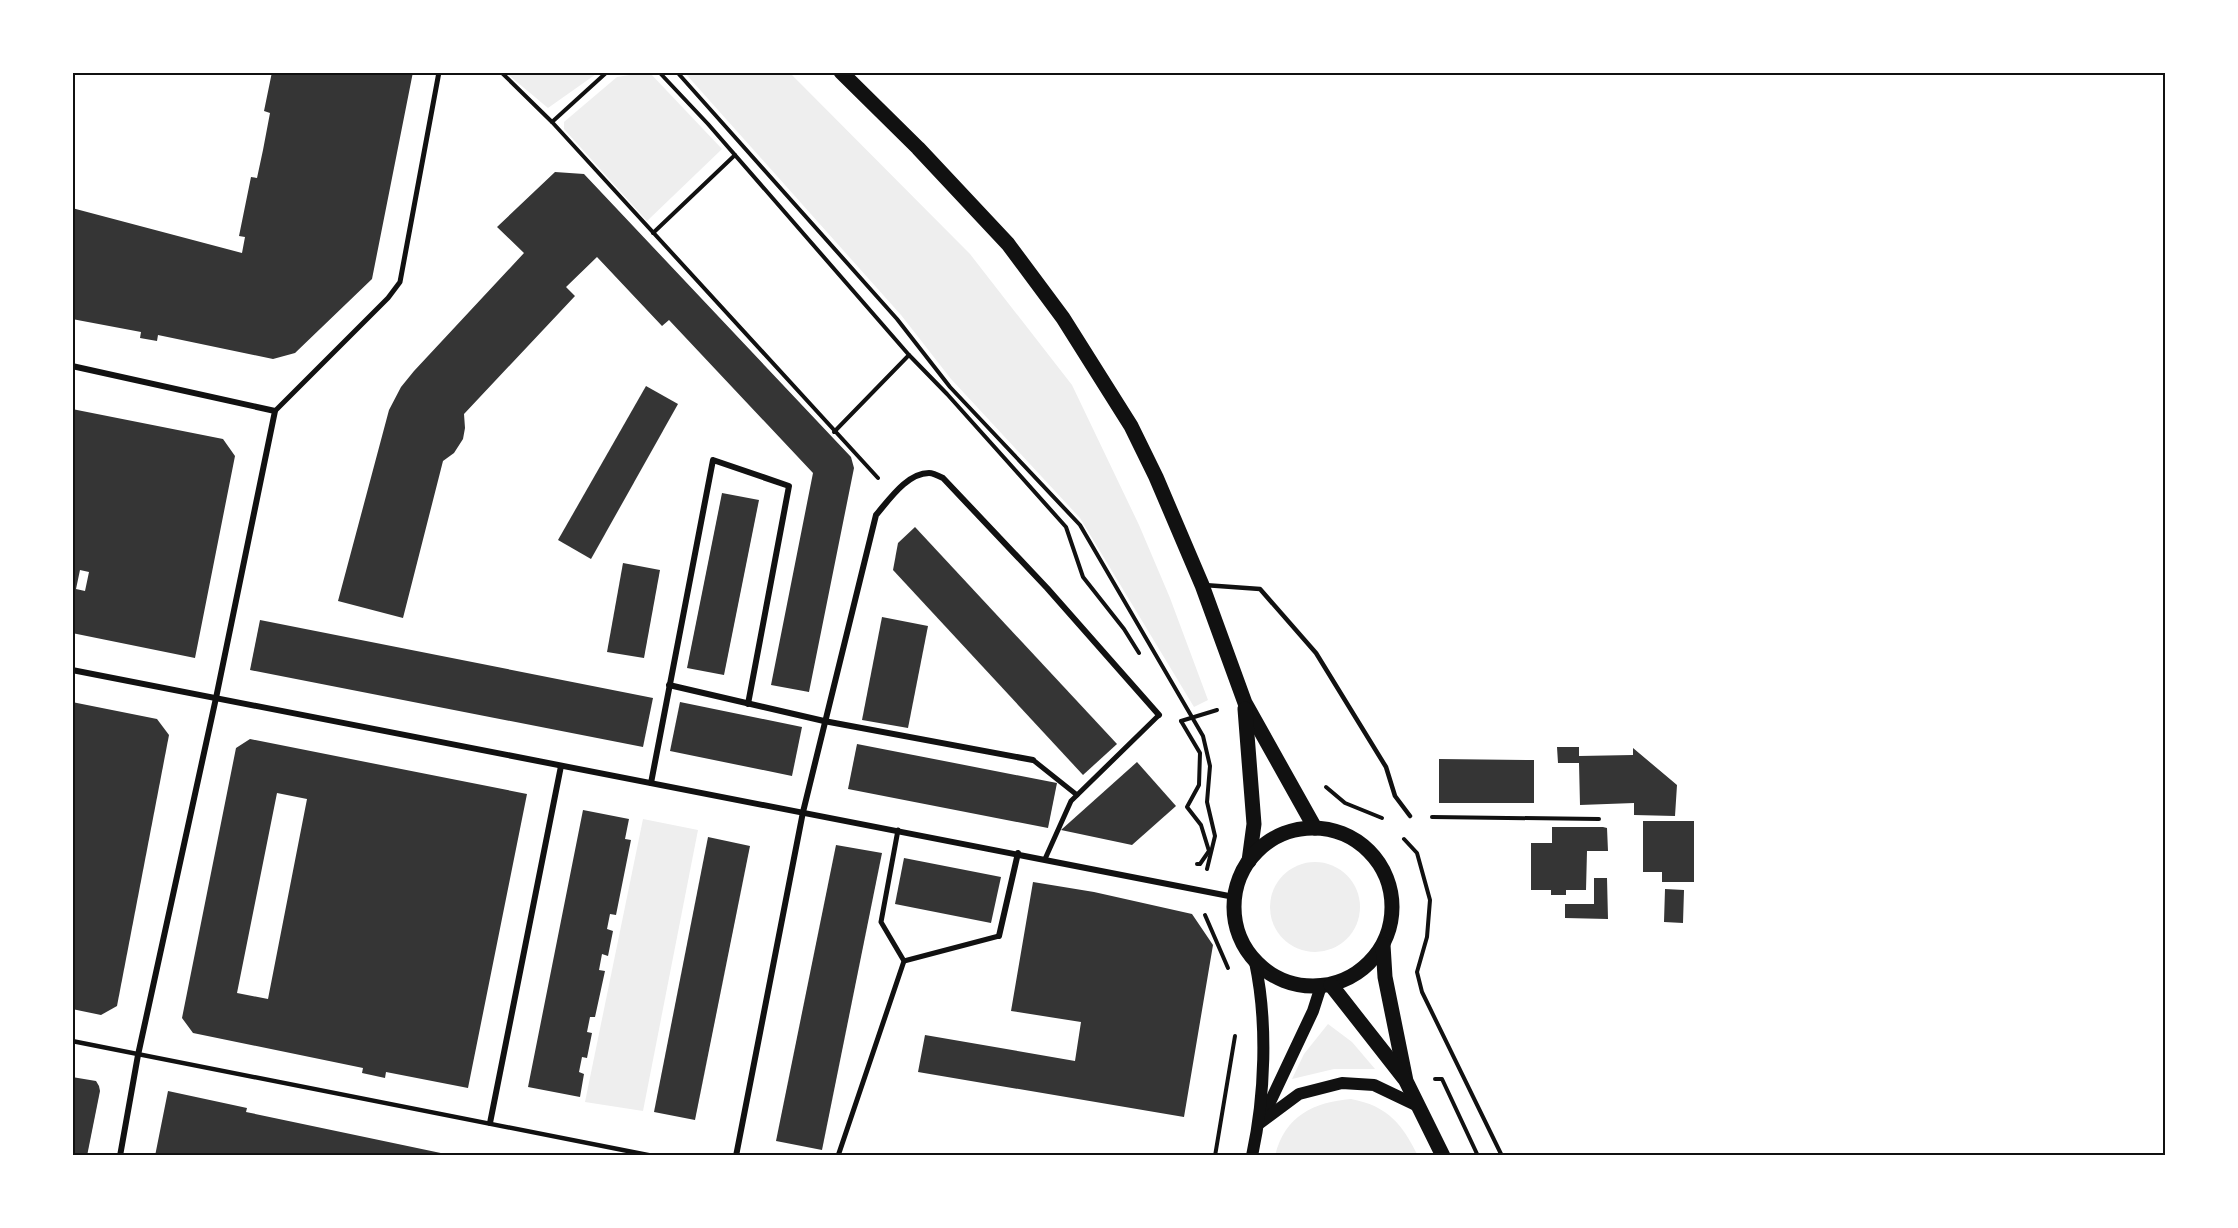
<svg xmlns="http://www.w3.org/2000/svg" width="2238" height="1228" font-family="Overpass,sans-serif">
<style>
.green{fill:#eee}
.building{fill:#353535;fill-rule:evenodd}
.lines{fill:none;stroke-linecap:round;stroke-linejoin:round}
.path{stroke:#111;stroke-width:4}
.service{stroke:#111;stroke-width:4.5}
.pedestrian{stroke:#111;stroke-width:5}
.minor{stroke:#111;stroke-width:6}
.secondary{stroke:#111;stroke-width:12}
.primary{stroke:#111;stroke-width:15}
.neatline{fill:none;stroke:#111;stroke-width:2}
</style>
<rect width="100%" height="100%" fill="#fff"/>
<!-- green -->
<g class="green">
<path d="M505 72H599L548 108Z"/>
<path d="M649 72 722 149 647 221 564 129V122L617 77Z"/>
<path d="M684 72H789L970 254 1072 385 1139 525 1170 598 1208 700 1194 707 1080 518 951 379 901 315Z"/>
<path d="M643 819 698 830 643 1111 585 1102Z"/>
<circle cx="1315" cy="907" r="45"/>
<path d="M1328 1024 1352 1042 1375 1069H1334L1292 1079 1304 1054Z"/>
<path d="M1351 1099C1388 1106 1402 1124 1418 1156H1275C1284 1116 1314 1102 1351 1099Z"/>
</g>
<!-- building -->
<g class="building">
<path d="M272 72H413L372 279 295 353 273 359 158 335 157 341 140 338 141 332 72 319V208L242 253 245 237 239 236 251 177 257 178 263 150 270 113 264 111Z"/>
<path d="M555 172 584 174 851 457 854 468 809 692 771 685 813 473 669 320 662 326 597 257 566 287 575 296 464 414 465 428 463 439 454 453 443 461 403 618 338 601 389 410 401 387 414 371 524 253 497 227Z"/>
<path d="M646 386 678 404 591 559 558 540Z"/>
<path d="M72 409 223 439 235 456 195 658 72 633ZM80 570 89 572 85 591 76 589Z"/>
<path d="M722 493 759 500 724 675 687 668Z"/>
<path d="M915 527 1117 744 1083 775 893 570 898 543Z"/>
<path d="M623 563 660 570 644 658 607 652Z"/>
<path d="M882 617 928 626 908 728 862 720Z"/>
<path d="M260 620 653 698 643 747 250 670Z"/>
<path d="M72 702 157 719 169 735 117 1006 101 1015 72 1009Z"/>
<path d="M680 702 802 727 792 776 670 751Z"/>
<path d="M250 739 527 794 468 1088 386 1072 385 1078 362 1073 363 1068 193 1033 182 1018 236 748ZM277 793 307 799 268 999 237 993Z"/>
<path d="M857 744 1057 783 1048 828 848 789Z"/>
<path d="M1557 747H1579V756L1633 755V748L1677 785 1675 816 1634 815V803L1580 805 1579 763H1558Z"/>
<path d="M1439 759 1534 760V803H1439Z"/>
<path d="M1137 762 1176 806 1132 845 1061 830Z"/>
<path d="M583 810 629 819 625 839 631 840 616 915 610 914 607 929 613 931 608 956 602 954 599 970 605 971 595 1017H590L587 1032 592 1033 587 1058 582 1057 579 1072 584 1074 580 1097 528 1087Z"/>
<path d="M1643 821H1694V882H1662V872H1643Z"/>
<path d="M1552 827H1603L1607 828 1608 851H1587L1586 890H1566V895H1551V890H1531V843H1552Z"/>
<path d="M708 837 750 846 695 1120 654 1112Z"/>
<path d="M836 845 882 853 822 1150 776 1141Z"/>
<path d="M904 858 1001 877 991 923 895 904Z"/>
<path d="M1594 878H1607L1608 919 1565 918V904H1594Z"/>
<path d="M1033 882 1094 892 1192 914 1213 945 1184 1117 918 1072 925 1035 1075 1061 1081 1022 1011 1011Z"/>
<path d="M1665 889 1684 890 1683 923 1664 922Z"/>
<path d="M72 1077 96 1081 99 1086 100 1091 87 1156H72Z"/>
<path d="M168 1091 247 1108 246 1112 455 1156H155Z"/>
</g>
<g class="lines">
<!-- path -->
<g class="path">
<path d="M501 72 552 122 607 72"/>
<path d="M659 72 708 124 909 355 947 394 1066 527 1083 577 1124 629 1139 653"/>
<path d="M677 72 897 319 950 387 1080 525 1203 736 1210 766 1207 802 1215 836 1207 869"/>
<path d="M552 122 878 478"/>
<path d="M653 233 735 155"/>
<path d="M834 432 909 355"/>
<path d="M1181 721 1200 753 1199 785 1187 807 1201 825 1209 851 1200 864H1197"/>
<path d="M1181 721 1217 710"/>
<path d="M1326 787 1345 803 1382 818"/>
<path d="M1432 817 1599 819"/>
<path d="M1404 839 1417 853 1430 900 1427 937 1417 972 1422 992 1502 1156"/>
<path d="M1205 915 1228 968"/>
<path d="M1435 1079H1442L1478 1156"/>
<path d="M1215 1156 1235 1036"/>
</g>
<!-- service -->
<g class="service">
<path d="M1204 585 1260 589 1316 653 1386 767 1395 796 1410 816"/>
<path d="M72 1041 653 1156"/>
</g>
<!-- pedestrian -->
<g class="pedestrian">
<path d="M275 411 388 298 400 282 439 72"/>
<path d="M1033 760 1077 795"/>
<path d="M1045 859 1071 801 1159 715"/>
<path d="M904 961 999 936"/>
<path d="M838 1156 904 961 881 922 898 830"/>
</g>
<!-- minor -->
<g class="minor">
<path d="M72 366 275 411 216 698 138 1055 120 1156"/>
<path d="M72 670 1234 897"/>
<path d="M669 685 824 721 1033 760"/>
<path d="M651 783 713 460 789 486 748 704"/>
<path d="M999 936 1018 853"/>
<path d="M490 1123 561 766"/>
<path d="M736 1156 803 812 876 515C889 500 907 473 929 473 933 473 939 476 943 478L1047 588 1159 715"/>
</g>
<!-- secondary -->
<g class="secondary">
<path d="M1263 1117 1313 1011 1321 986"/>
<path d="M1260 1123 1299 1094 1342 1083 1374 1085 1418 1106"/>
<path d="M1252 1156C1265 1096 1268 1023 1255 962"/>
</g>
<!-- primary -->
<g class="primary">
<path d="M841 72 918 148 1008 244 1063 318 1131 426 1156 477 1202 585 1245 703 1315 828"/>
<path d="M1245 709 1254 824 1249 861"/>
<circle cx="1313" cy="907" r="79"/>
<path d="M1383 945 1385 977 1406 1081 1443 1156"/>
<path d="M1331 985 1404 1078"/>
</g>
</g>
<!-- border -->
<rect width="2238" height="1228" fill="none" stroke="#ffffff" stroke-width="147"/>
<rect x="74" y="74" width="2090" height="1080" class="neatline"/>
</svg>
